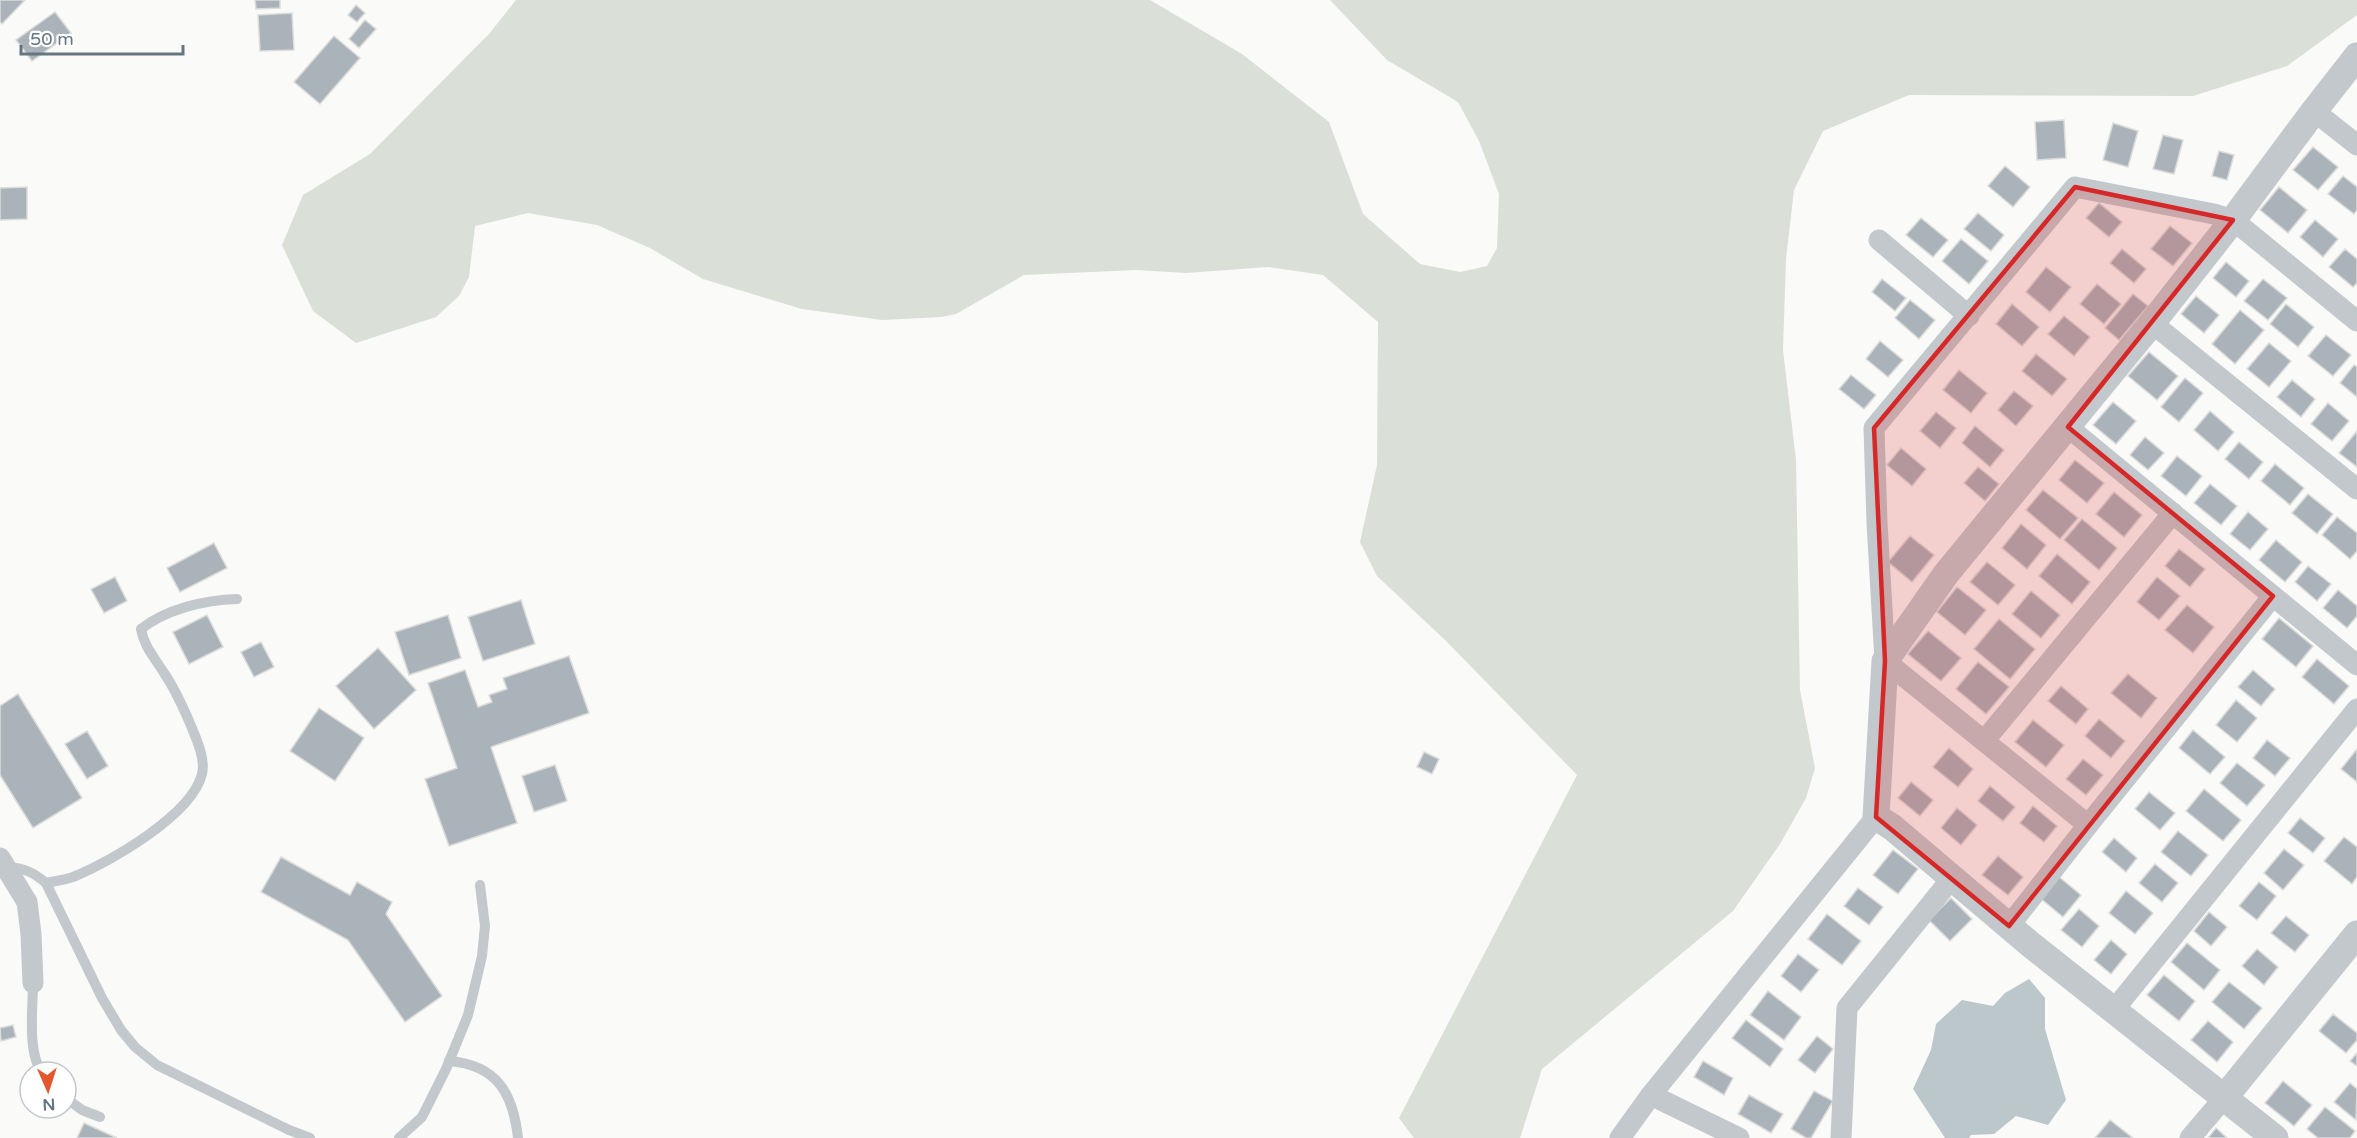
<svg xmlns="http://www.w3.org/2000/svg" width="2357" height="1138" font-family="'Varela Round',sans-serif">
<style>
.green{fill:#dadfd7}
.water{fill:#bbc7cb}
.building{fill:#aab3b9;stroke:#dcdcda;stroke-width:1.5}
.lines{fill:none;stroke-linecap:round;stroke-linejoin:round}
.service{stroke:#c3c8cc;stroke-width:10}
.minor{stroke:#c3c8cc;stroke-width:21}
.tertiary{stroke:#c3c8cc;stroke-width:27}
.marked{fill:#d62828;fill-opacity:0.2;stroke:#d62828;stroke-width:4.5;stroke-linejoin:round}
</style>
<rect width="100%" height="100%" fill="#fafaf8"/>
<!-- green -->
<path class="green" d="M516 0H1150L1242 54 1329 122 1363 214 1420 264 1460 272 1487 266 1497 248 1499 194 1479 141 1458 102 1387 60 1330 0H2357V15L2287 66 2193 96 1909 95 1823 131 1794 190 1786 259 1783 350 1796 460 1800 690 1815 768 1806 798 1780 844 1733 911 1542 1069 1520 1138H1414L1399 1118 1577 775 1445 640 1377 576 1360 542 1377 465 1378 322 1323 275 1268 267 1186 273 1136 270 1024 275 956 314 941 317 882 320 802 309 703 279 650 248 597 225 528 213 475 226 469 277 459 296 436 317 356 343 313 311 282 245 303 195 370 154 489 34Z"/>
<!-- water -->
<path class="water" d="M2029 979 2045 998V1029L2066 1100 2048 1125 2016 1116 1994 1134 1971 1135 1969 1138H1945L1913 1089 1931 1050 1936 1024 1962 1000 1993 1006 2005 993Z"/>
<!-- building -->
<g class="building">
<path d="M0 0H25L2 24 0 22Z"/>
<path d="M255 0H280V8L256 9Z"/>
<path d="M356 5 365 13 357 22 348 15Z"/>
<path d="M55 12 71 33 32 61 16 40Z"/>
<path d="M292 13 294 50 260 51 258 15Z"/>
<path d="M365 20 376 29 359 48 349 39Z"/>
<path d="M334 36 360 58 320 104 294 82Z"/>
<path d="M2064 120 2066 158 2037 160 2035 122Z"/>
<path d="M2113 123 2138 131 2128 167 2103 160Z"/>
<path d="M2163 135 2183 140 2174 174 2153 169Z"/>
<path d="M2313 147 2338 167 2318 190 2293 170Z"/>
<path d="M2219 151 2234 155 2227 180 2212 176Z"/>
<path d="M2005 166 2030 187 2013 207 1988 186Z"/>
<path d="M2343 176 2357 187V210L2354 214 2328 194Z"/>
<path d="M27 187V219L0 220V188Z"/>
<path d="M2279 187 2307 210 2288 233 2260 210Z"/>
<path d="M2099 203 2122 222 2109 237 2086 218Z"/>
<path d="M1978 213 2004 235 1991 251 1964 229Z"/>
<path d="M1921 218 1948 240 1933 257 1906 235Z"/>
<path d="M2315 220 2338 239 2323 257 2300 237Z"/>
<path d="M2170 226 2192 243 2173 266 2151 249Z"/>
<path d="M1961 239 1988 261 1969 284 1942 261Z"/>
<path d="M2122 249 2146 269 2134 283 2110 263Z"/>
<path d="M2345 249 2357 259V283L2353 287 2329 267Z"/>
<path d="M2226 262 2249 281 2236 297 2213 278Z"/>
<path d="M2046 267 2071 287 2050 312 2026 292Z"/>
<path d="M1882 279 1906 298 1895 311 1872 292Z"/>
<path d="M2263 279 2287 298 2268 320 2244 301Z"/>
<path d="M2097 284 2121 304 2104 324 2080 304Z"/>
<path d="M2133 294 2148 306 2119 340 2105 328Z"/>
<path d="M2196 296 2219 315 2204 333 2181 314Z"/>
<path d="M1910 300 1935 320 1919 339 1895 318Z"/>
<path d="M2012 304 2039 327 2022 346 1996 324Z"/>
<path d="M2286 304 2314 327 2298 347 2270 324Z"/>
<path d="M2240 310 2264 330 2235 364 2212 344Z"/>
<path d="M2064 316 2090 337 2074 356 2048 334Z"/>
<path d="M2326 335 2351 355 2333 376 2308 356Z"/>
<path d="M1880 341 1903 360 1888 377 1866 359Z"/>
<path d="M2269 343 2291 361 2269 387 2247 369Z"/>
<path d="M2149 352 2178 376 2157 400 2128 376Z"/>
<path d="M2036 354 2067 379 2052 396 2022 371Z"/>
<path d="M2354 365 2357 367V397L2340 383Z"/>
<path d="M1959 370 1987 393 1971 413 1943 390Z"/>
<path d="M1851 375 1876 395 1864 409 1839 389Z"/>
<path d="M2185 378 2203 393 2179 422 2161 407Z"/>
<path d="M2292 380 2315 399 2301 417 2277 397Z"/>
<path d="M2014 391 2033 406 2016 426 1998 410Z"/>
<path d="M2113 402 2136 421 2116 444 2093 425Z"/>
<path d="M2328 403 2349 421 2332 441 2311 424Z"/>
<path d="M2210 411 2234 432 2218 451 2194 430Z"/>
<path d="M1936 412 1956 428 1940 448 1920 431Z"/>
<path d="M1975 426 2004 450 1990 467 1962 443Z"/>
<path d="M2357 431V467L2339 453Z"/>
<path d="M2145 437 2164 453 2148 470 2130 455Z"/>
<path d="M2239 442 2263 462 2249 479 2225 459Z"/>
<path d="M1901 448 1926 469 1912 486 1887 465Z"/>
<path d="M2177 456 2202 476 2186 496 2161 476Z"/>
<path d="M2075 460 2104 483 2087 503 2059 480Z"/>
<path d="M2275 464 2304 488 2290 505 2261 481Z"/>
<path d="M1978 467 1999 484 1985 501 1964 483Z"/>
<path d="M2210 484 2237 506 2221 525 2194 503Z"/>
<path d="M2043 490 2078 518 2060 539 2026 510Z"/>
<path d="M2114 492 2142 515 2124 537 2096 514Z"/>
<path d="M2308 494 2333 514 2317 534 2292 513Z"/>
<path d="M2248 512 2268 529 2250 550 2230 534Z"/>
<path d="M2337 517 2357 533V551L2350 559 2322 535Z"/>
<path d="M2082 519 2117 548 2099 570 2064 540Z"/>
<path d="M2021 524 2046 545 2027 569 2002 548Z"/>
<path d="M1910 536 1934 555 1912 582 1888 562Z"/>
<path d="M2276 540 2302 562 2285 582 2259 560Z"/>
<path d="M214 543 227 568 180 592 167 568Z"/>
<path d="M2179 549 2205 569 2190 587 2165 566Z"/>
<path d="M2057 554 2090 582 2072 604 2039 576Z"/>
<path d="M1987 562 2015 585 1998 605 1970 582Z"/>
<path d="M2308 566 2331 584 2317 601 2295 582Z"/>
<path d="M115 577 127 601 104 613 91 589Z"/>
<path d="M2157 577 2180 596 2159 620 2137 602Z"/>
<path d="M1957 587 1986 610 1965 635 1937 612Z"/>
<path d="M2338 590 2357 606V616L2347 628 2323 608Z"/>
<path d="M2031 591 2060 615 2041 638 2012 614Z"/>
<path d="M521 600 535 644 483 661 468 617Z"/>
<path d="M2187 605 2214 627 2193 653 2165 630Z"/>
<path d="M207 615 223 647 189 664 173 632Z"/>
<path d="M448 615 461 658 409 675 395 632Z"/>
<path d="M2279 618 2313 646 2296 667 2262 639Z"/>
<path d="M1999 619 2035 649 2010 679 1974 649Z"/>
<path d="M1928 631 1961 658 1941 681 1908 654Z"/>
<path d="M261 642 274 667 254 677 241 652Z"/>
<path d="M378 648 416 690 374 729 336 686Z"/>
<path d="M569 656 589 713 491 747 517 823 449 846 425 779 457 768 428 683 465 670 478 707 492 702 489 695 507 689 503 678Z"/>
<path d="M2317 659 2349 686 2334 704 2302 677Z"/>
<path d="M1978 662 2009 687 1986 714 1956 689Z"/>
<path d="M2253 670 2275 689 2261 706 2238 687Z"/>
<path d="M2128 674 2157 698 2141 718 2111 693Z"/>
<path d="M2061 686 2088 709 2076 724 2048 701Z"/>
<path d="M18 694 82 798 33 828 0 775V706Z"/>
<path d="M2236 700 2257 718 2237 742 2216 725Z"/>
<path d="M319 708 364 738 335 781 290 751Z"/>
<path d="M2099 719 2125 741 2111 758 2085 736Z"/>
<path d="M2033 720 2064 745 2046 767 2015 742Z"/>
<path d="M2193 730 2225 757 2210 774 2179 748Z"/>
<path d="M87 731 108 766 87 779 65 744Z"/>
<path d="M2267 740 2290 758 2275 776 2253 758Z"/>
<path d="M1949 748 1973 769 1958 787 1933 767Z"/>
<path d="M2357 749V782L2341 769Z"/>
<path d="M1424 752 1439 759 1432 774 1417 767Z"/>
<path d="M2083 759 2103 775 2086 795 2066 779Z"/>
<path d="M2237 763 2265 785 2247 806 2220 783Z"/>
<path d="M555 765 567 801 534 812 522 776Z"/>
<path d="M1911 782 1933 800 1920 816 1898 798Z"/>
<path d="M1990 786 2015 807 2003 821 1978 801Z"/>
<path d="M2204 789 2241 820 2223 841 2186 811Z"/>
<path d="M2149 792 2175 813 2160 830 2135 809Z"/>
<path d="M2033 806 2057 826 2044 842 2020 823Z"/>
<path d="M1957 808 1977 825 1961 845 1941 828Z"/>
<path d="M2300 818 2325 838 2313 853 2288 833Z"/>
<path d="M2178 831 2208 855 2191 876 2161 852Z"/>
<path d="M2344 837 2357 847V877L2352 884 2324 861Z"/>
<path d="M2114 838 2137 858 2126 872 2102 852Z"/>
<path d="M2284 849 2304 865 2283 890 2264 873Z"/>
<path d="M1893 850 1918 869 1898 894 1873 875Z"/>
<path d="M1998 856 2023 877 2008 895 1982 875Z"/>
<path d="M281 857 350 895 357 882 392 902 386 914 442 996 405 1022 348 940 261 892Z"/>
<path d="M2155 864 2178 883 2162 902 2139 883Z"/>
<path d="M2058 876 2081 895 2063 917 2040 898Z"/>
<path d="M2259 882 2276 896 2257 920 2239 906Z"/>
<path d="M1858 888 1883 907 1869 925 1844 906Z"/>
<path d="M2126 891 2153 913 2135 934 2109 913Z"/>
<path d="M1951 898 1972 919 1950 941 1929 920Z"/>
<path d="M2079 909 2099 926 2082 947 2061 930Z"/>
<path d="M2209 912 2227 927 2211 946 2194 931Z"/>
<path d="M1827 914 1861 941 1842 965 1808 939Z"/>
<path d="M2286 916 2309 935 2295 952 2271 933Z"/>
<path d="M2111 940 2127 954 2111 974 2094 960Z"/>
<path d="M2187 943 2220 970 2204 990 2171 962Z"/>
<path d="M2257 949 2278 967 2264 985 2242 966Z"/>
<path d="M1798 954 1819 970 1801 992 1781 976Z"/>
<path d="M2164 975 2195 1001 2179 1021 2147 995Z"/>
<path d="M2229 982 2262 1008 2244 1029 2212 1002Z"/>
<path d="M1768 991 1801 1017 1784 1040 1750 1015Z"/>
<path d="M2333 1014 2357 1033V1040L2346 1053 2319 1031Z"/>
<path d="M1746 1020 1783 1049 1770 1067 1732 1038Z"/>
<path d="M2208 1021 2233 1042 2217 1062 2191 1040Z"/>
<path d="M13 1025 16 1037 1 1041 0 1028Z"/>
<path d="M1817 1036 1833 1049 1815 1073 1798 1060Z"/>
<path d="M2357 1053V1066L2350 1061Z"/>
<path d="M1703 1061 1733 1078 1724 1095 1694 1077Z"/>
<path d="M2283 1081 2312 1105 2294 1126 2265 1103Z"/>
<path d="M2350 1083 2357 1089 2356 1120 2334 1102Z"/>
<path d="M1814 1091 1833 1101 1811 1138H1806L1791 1129Z"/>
<path d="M1749 1095 1783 1114 1771 1133 1738 1114Z"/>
<path d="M2325 1107 2355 1131 2350 1138H2318L2307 1129Z"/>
<path d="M2110 1120 2133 1138H2095Z"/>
<path d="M84 1123 117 1138H77Z"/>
<path d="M2216 1128 2227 1138H2208Z"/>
</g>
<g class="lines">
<!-- service -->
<g class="service">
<path d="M7 867C24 868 33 872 46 883L102 998 121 1030 135 1047 157 1065 289 1130 310 1138"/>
<path d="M46 883C55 881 64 880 73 877 110 862 192 815 202 774 206 758 195 736 189 721 182 705 174 687 164 673 155 658 144 647 141 629 166 609 205 600 237 599"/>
<path d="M33 983C33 1007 27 1053 42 1072"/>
<path d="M449 1061C497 1065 513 1093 518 1138"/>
<path d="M66 1098 82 1110 100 1117"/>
<path d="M399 1138 422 1117 446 1069 468 1015 482 956 485 926 480 885"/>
</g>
<!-- minor -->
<g class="minor">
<path d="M2314 111 2357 145"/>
<path d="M1879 240 1969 316"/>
<path d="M2357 321 2233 220 2214 214 2075 187 1874 428 1877 523 1885 661 2088 825 2273 596 2357 665"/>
<path d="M2152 323 2357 489"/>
<path d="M2068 427 2273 596"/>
<path d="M1984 741 2173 513"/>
<path d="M0 858 27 902 31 934 33 983"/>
<path d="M2009 926 2088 825"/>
<path d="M2113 1011 2357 709"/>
<path d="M1651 1095 1739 1138"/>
<path d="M1620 1138 1651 1095 1876 817"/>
<path d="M1841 1138 1847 1008 1952 878"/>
<path d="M2190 1138 2224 1098"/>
</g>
<!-- tertiary -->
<g class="tertiary">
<path d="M2224 1098 2357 934"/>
<path d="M2275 1138 2030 944 1892 827 1876 817 1885 661 1946 574 2152 323 2233 220 2314 111 2357 56"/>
</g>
</g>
<!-- marked area -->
<path class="marked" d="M2075 187 2233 220 2068 427 2273 596 2009 926 1876 817 1885 661 1874 428Z"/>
<!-- north arrow -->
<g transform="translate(48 1090) rotate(177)"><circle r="28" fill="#ffffff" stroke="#c1c8cd" stroke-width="1.5"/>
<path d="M0-4.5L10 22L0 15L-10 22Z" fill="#e4572e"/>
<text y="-9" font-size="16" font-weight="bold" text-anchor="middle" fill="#657683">N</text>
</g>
<!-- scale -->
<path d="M21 45v9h162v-9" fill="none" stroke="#657683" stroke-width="3"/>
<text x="30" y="45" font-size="18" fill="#657683" stroke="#ffffff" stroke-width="4.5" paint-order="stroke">50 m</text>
</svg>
